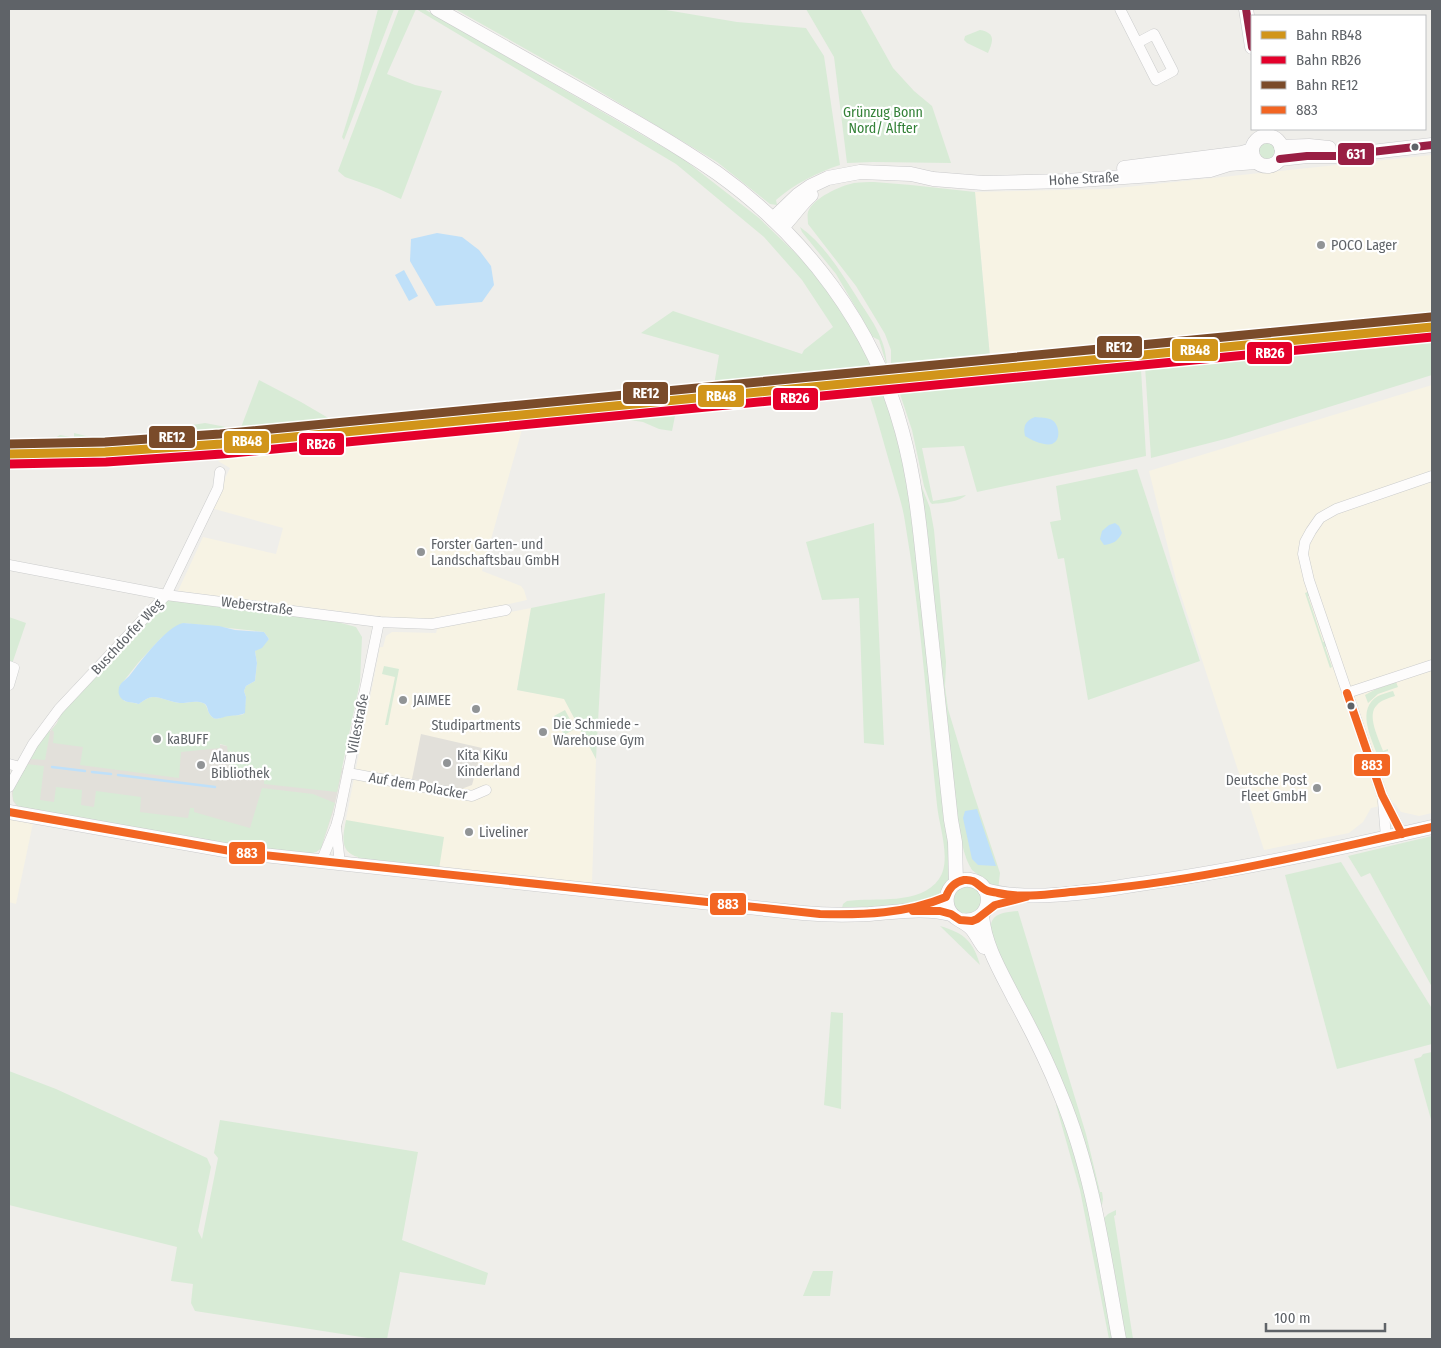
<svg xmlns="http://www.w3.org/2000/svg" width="1441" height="1348" font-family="'Fira Sans Condensed',sans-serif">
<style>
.commercial{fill:#f7f3e4}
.education{fill:#e2e0da}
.green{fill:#d8ebd6;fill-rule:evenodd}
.water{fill:#bfe0f9}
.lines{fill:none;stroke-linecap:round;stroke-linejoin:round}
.stream{stroke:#bfe0f9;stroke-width:2.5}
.street-casing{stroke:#cbcccc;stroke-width:11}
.secondary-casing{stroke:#cacacb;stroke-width:15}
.street{stroke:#fdfcfc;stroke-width:10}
.secondary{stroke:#fdfcfc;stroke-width:14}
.bus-1-casing{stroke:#fff;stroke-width:11}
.bus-2-casing{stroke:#fff;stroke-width:11}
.bus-1{stroke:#f26522;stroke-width:8}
.bus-2{stroke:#991f44;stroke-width:8}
.rail-1-casing{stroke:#fff;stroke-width:12}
.rail-2-casing{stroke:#fff;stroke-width:12}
.rail-3-casing{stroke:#fff;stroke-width:12}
.rail-1{stroke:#d1951a;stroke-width:9}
.rail-2{stroke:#e4002b;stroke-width:9}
.rail-3{stroke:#7a4b2a;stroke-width:9}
.bus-dot{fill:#5f6368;stroke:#fff;stroke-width:2}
.poi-dot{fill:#919496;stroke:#fff;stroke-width:2}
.labels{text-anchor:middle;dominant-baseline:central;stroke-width:4.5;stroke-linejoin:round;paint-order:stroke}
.park-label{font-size:14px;fill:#348238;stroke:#fff}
.street-label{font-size:14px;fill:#5f6368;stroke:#fff}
.poi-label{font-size:14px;fill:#5f6368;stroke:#fff;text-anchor:start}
.line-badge{stroke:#fff;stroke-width:2}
.badge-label{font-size:14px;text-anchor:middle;font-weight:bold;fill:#fff}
</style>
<rect width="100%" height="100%" fill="#efeeea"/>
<!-- commercial -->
<g class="commercial">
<path d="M1432 155V311L1273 328 1217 335 1094 346 990 357 975 192 1108 189Z"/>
<path d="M1432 385V813L1419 816 1401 812 1394 803 1371 808 1363 822 1349 833 1264 850 1176 580 1149 471Z"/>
<path d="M523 426 482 571 521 586 524 590 527 600 473 612 437 618 419 620 386 617 178 591 203 537 276 554 283 528 211 508 230 468 218 461 224 456Z"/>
<path d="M531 608 517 690 564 698 596 759 592 883 439 869 358 859V857L348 853 344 843V829L380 647H383L386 636 392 632H396L436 633 438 626Z"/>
<path d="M9 819 33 823 16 904 9 902Z"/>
</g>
<!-- education -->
<g class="education">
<path d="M62 712 227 746 343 768 333 812 322 845 323 847 316 852 17 806 13 801 12 792 26 764 48 730 50 731 57 723Z"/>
<path d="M421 734 482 748 472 785 464 788H460L412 779Z"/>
</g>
<!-- green -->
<g class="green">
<path d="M378 9H394L344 140 342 137 357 89Z"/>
<path d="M399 9H424L682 158 759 218 812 269 825 286 854 330 876 376 713 391 719 355 641 333 673 311 802 354 804 350 833 327 802 280 764 237 676 164 416 9 387 74 415 85 442 91 401 199 379 189 345 177 338 171Z"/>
<path d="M455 9H660L737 22 806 28 824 56 840 165C818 172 794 184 776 200L777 205 770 204 717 162 584 82Z"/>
<path d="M806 9H860L893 68 914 91 932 106 951 163 873 162 847 163 834 57Z"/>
<path d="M980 30C996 33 993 41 988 53L967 43 964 40 965 36Z"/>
<circle cx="1267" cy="152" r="9"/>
<path d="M874 182 911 185 975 192 990 357 1158 339 1216 335 1273 328 1431 311 1432 323 1237 342H1228L894 375 891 363V350L885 334 856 286 808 224C808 220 807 216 808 212 813 198 840 186 854 183 861 182 868 182 874 182Z"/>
<path d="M800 227C825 245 842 274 858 299 866 312 876 325 881 339 885 348 886 356 887 366L879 340 873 337H871L863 320 836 274 802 232Z"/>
<path d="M1432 339V375L1229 438 1151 458 1145 366Z"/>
<path d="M1141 369 1146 456 977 492 964 446 922 448 933 501 966 495C960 502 942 503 932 504L930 502 924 486 912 430 898 388Z"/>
<path d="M259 380 301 402 342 426 252 437 240 430Z"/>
<path d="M877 390H882L895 428 911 501 952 859 951 878 939 894 932 899 891 907 842 908 843 904 847 901C875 897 920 906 939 879 952 861 939 826 937 805 927 711 921 616 905 522 903 507 898 493 894 478 887 455 881 432 874 409L869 394Z"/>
<path d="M676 411 672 431 659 429 643 422 610 417Z"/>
<path d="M205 423 226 427 213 430 165 435 70 442 74 438V433L90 437 165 433 166 429Z"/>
<path d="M60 435 71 437 63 442 60 443H9V439L55 438Z"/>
<path d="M1137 469 1200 661 1088 700 1064 558 1058 559 1050 522 1061 520 1056 486Z"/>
<path d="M921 485 930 508 934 530 946 662 945 687 948 709 973 792 1000 873 998 890 972 870C963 856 961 837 957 820Z"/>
<path d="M874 523V525L884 745 864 743 859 598 822 600 806 542Z"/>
<path d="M1310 591 1311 595 1308 596 1323 642 1326 641 1328 646 1325 647 1332 667 1330 668 1305 593Z"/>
<path d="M605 593 596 759 564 699 517 690 531 608Z"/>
<path d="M168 600 326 619 356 627 362 637 360 682 337 792 264 784V780L231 779 227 746 220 744V748L181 752 179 778 80 765 83 747 53 743 54 732 52 730 57 723 62 712ZM183 623 264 632 269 639 255 651 257 663 255 681 246 686 244 691 246 697 244 714C239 716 235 715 229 715 222 716 215 724 209 713 207 709 207 705 203 703 196 700 187 703 180 703 171 702 161 697 153 697 148 697 143 701 139 704L124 701 119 687 138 663 161 638Z"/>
<path d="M9 617 26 623 12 664 9 663Z"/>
<path d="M384 666 399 669 388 725H385L395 677 382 674Z"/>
<path d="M1396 682 1398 687 1378 694 1368 703 1365 695 1376 689Z"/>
<path d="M1393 691 1395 696C1389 698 1381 700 1377 705 1366 715 1379 739 1383 751L1388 749V751L1377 754C1371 737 1356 709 1378 696 1383 694 1388 692 1393 691Z"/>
<path d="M565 710 575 729 564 735 554 716Z"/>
<path d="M48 730 50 732 45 760 29 759Z"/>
<path d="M26 764 44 766 40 800 54 802 56 787 82 790 81 805 94 807 96 791 141 797 140 812 188 818 190 808H194V812L250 828 262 788 313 794 335 803 322 845 323 847 316 852 310 854 239 846 21 808C3 797 19 778 26 764Z"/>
<path d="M346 820 444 837 439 869 358 859V857C339 852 343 835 346 820Z"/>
<path d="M1432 836V987L1370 873 1361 877 1348 856Z"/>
<path d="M1341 862 1431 1007 1432 1012V1044L1337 1069 1285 875Z"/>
<path d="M967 884 979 890 983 902 976 913 959 914 952 905 953 893Z"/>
<path d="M1018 911 1086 1134 1100 1192H1102L1103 1199 1102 1205 1098 1201 987 932C991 928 990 926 992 921 996 912 1009 912 1018 911Z"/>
<path d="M940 926C964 933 973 941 980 965Z"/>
<path d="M831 1012 843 1013 841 1109 824 1105Z"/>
<path d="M1432 1052V1123L1414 1059 1421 1057 1423 1054Z"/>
<path d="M9 1071 56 1089 207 1158 211 1167 198 1231 202 1239 218 1158 214 1153 220 1120 418 1152 402 1240 488 1273 485 1285 400 1272 387 1339H374L195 1311 191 1303 193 1284 171 1281 177 1247 9 1205Z"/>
<path d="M1059 1104 1075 1151 1088 1202 1115 1339H1109L1080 1190 1056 1105Z"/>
<path d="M1116 1210V1215L1114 1216 1133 1339H1125L1104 1218 1108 1214Z"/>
<path d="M813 1271H833L830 1296H803Z"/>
</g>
<!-- water -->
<g class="water">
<path d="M437 233 462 237 479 250 491 266 494 285 482 302 436 306 410 261 411 239Z"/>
<path d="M404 270 418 296 409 301 395 275Z"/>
<path d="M1035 417C1040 418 1047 417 1052 420 1059 424 1062 440 1052 444 1044 446 1031 440 1025 436 1023 426 1025 421 1035 417Z"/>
<path d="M1115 523 1119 526 1122 533C1118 541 1113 544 1104 545L1100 539 1102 531 1109 525Z"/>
<path d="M183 623 219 626 235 630 264 632 269 639 262 648 255 651 257 663 255 681 246 686 244 691 246 697 245 713C239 716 235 715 229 716 222 716 215 724 209 713 207 709 208 705 203 703 196 700 187 703 180 703 171 702 161 697 153 697 148 697 143 701 139 704 132 702 121 703 119 694 118 693 119 688 119 687 121 682 127 679 130 675 141 661 166 627 183 623Z"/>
<path d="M977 809 996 866 978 865 972 859 963 818 965 811Z"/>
</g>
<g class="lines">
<!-- stream -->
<g class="stream">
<path d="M52 767 85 771"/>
<path d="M92 772 111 774"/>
<path d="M118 775 215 787"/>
</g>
<!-- street casing -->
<g class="street-casing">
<g id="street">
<path d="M1120 9C1132 33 1144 56 1156 80L1173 71 1154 34 1137 43"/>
<path d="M9 565 166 595 379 622 432 624 506 610"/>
<path d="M9 666 14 668 9 685"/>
<path d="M1347 693 1432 665"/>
<path d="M9 764 20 767"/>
<path d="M348 773 472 796 486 790"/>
<path d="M9 787 33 744 59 709 166 595 218 488 220 472"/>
<path d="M1383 801 1386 837"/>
<path d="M336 827 340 864"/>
<path d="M1402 834 1382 795 1309 580 1303 554 1305 542 1311 531 1320 518 1336 509 1432 476"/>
<path d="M321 862 336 826 339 815 379 622"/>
</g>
</g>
<!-- secondary casing -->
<g class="secondary-casing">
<g id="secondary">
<path d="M437 9C487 37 537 66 587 94 631 119 675 144 717 173 805 236 874 326 902 431 917 485 921 541 927 597 935 671 943 746 951 820L955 842 956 883"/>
<path d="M1246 9 1252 47"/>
<circle cx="1267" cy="151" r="15"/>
<path d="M1281 147 1309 146 1329 148"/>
<path d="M1280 159 1307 156H1337L1432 145"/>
<path d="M1124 168 1242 153 1252 150"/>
<path d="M773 219 798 195 811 186 828 178 860 172 911 174 933 179 983 183 1066 181 1153 175 1210 170 1229 164 1256 162"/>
<path d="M782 227C793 217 800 204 811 195"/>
<path d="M9 812 236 852 803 913C825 915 847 915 869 914 896 912 925 907 951 914"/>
<path d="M985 890C1026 902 1091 892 1133 885 1234 871 1333 850 1432 827"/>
<path d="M982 916C985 947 1001 972 1015 1000 1032 1031 1048 1063 1061 1096 1093 1173 1104 1257 1119 1339"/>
<path d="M960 920C992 926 998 884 970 880 963 879 957 882 952 886 944 895 945 910 955 917 960 921 966 923 971 928 976 933 979 941 984 947"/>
</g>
</g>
<!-- street -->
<use href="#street" class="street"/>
<!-- secondary -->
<use href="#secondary" class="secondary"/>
<!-- bus-1 casing -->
<g class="bus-1-casing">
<g id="bus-1">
<path d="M1347 693 1382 795 1402 834"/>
<path d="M9 812 236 852 820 914C864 915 905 914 946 897 949 888 954 882 964 880 974 879 977 884 984 889 988 892 994 892 998 893 1023 899 1057 893 1082 891 1200 882 1316 852 1432 827"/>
<path d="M913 911H940L951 914 960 920 972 921 977 919 995 905 1026 897"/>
</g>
</g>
<!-- bus-2 casing -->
<g class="bus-2-casing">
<g id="bus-2">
<path d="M1246 9 1252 47"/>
<path d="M1280 159 1307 156H1337L1432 145"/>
</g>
</g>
<!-- bus-1 -->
<use href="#bus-1" class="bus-1"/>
<!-- bus-2 -->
<use href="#bus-2" class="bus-2"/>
<!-- rail-1 casing -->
<g class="rail-1-casing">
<path id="rail-1" d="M9 454 105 452 221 444 1432 327"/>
</g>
<!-- rail-2 casing -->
<g class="rail-2-casing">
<path id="rail-2" d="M9 464 106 462 222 454 1432 337"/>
</g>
<!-- rail-3 casing -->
<g class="rail-3-casing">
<path id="rail-3" d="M9 444 105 442 220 434 1431 317"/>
</g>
<!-- rail-1 -->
<use href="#rail-1" class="rail-1"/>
<!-- rail-2 -->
<use href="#rail-2" class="rail-2"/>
<!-- rail-3 -->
<use href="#rail-3" class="rail-3"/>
</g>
<!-- markers -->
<g class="bus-dot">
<circle cx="1415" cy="147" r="4.5"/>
<circle cx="1351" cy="706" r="4.5"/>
</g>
<g class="poi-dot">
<circle cx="1321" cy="245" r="5"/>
<circle cx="421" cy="552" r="5"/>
<circle cx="403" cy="700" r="5"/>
<circle cx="476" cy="709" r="5"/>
<circle cx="543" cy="732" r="5"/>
<circle cx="157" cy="739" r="5"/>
<circle cx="447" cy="763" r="5"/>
<circle cx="201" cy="765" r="5"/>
<circle cx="1317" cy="788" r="5"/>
<circle cx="469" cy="832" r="5"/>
</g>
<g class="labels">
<!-- park labels -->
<g class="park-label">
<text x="883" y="112">Grünzug Bonn<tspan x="883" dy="16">Nord/ Alfter</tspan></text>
</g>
<!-- street labels -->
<g class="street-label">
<text transform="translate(1084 179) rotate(-3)">Hohe Straße</text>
<text transform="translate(257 606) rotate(7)">Weberstraße</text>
<text transform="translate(127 637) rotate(-47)">Buschdorfer Weg</text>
<text transform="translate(358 724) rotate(-79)">Villestraße</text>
<text transform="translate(418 786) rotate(10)">Auf dem Polacker</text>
</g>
<!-- poi labels -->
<g class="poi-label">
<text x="1331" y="245">POCO Lager</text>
<text x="431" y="544">Forster Garten- und<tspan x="431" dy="16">Landschaftsbau GmbH</tspan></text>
<text x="413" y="700">JAIMEE</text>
<text x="553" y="724">Die Schmiede -<tspan x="553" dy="16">Warehouse Gym</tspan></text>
<text x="476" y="725" text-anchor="middle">Studipartments</text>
<text x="167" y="739">kaBUFF</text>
<text x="457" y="755">Kita KiKu<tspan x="457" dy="16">Kinderland</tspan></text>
<text x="211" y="757">Alanus<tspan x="211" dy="16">Bibliothek</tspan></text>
<text x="1307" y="780" text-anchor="end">Deutsche Post<tspan x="1307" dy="16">Fleet GmbH</tspan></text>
<text x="479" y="832">Liveliner</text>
</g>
</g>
<g class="line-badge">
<rect x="1337" y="142" width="38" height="24" rx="5" fill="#991f44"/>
<rect x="1096" y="335" width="47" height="24" rx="5" fill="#7a4b2a"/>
<rect x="1171" y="338" width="48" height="24" rx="5" fill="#d1951a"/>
<rect x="1246" y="341" width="47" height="24" rx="5" fill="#e4002b"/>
<rect x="622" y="381" width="47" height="24" rx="5" fill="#7a4b2a"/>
<rect x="697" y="384" width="48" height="24" rx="5" fill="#d1951a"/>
<rect x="772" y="387" width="47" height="24" rx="5" fill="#e4002b"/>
<rect x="148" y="425" width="48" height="24" rx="5" fill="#7a4b2a"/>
<rect x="223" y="430" width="47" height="24" rx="5" fill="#d1951a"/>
<rect x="298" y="432" width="47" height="24" rx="5" fill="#e4002b"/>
<rect x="1353" y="753" width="38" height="24" rx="5" fill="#f26522"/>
<rect x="228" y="841" width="38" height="24" rx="5" fill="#f26522"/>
<rect x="709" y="892" width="38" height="24" rx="5" fill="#f26522"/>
</g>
<g class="badge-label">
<text x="1356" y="159">631</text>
<text x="1119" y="352">RE12</text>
<text x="1195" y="355">RB48</text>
<text x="1270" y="358">RB26</text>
<text x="646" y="398">RE12</text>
<text x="721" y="401">RB48</text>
<text x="795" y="403">RB26</text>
<text x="172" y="442">RE12</text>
<text x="247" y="446">RB48</text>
<text x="321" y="449">RB26</text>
<text x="1372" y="770">883</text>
<text x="247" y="858">883</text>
<text x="728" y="909">883</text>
</g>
<!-- border -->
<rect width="1441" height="1348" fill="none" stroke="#5f6368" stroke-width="20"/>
<!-- legend -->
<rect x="1251" y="15" width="175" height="115" fill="#ffffff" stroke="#bfc1c3"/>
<rect x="1261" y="31" width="25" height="8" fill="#d1951a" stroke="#bfc1c3"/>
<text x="1296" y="40" font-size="15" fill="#5f6368">Bahn RB48</text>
<rect x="1261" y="56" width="25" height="8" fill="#e4002b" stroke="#bfc1c3"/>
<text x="1296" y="65" font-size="15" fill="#5f6368">Bahn RB26</text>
<rect x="1261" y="81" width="25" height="8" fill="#7a4b2a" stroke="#bfc1c3"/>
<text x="1296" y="90" font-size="15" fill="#5f6368">Bahn RE12</text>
<rect x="1261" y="106" width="25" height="8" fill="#f26522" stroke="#bfc1c3"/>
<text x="1296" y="115" font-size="15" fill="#5f6368">883</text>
<!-- scale -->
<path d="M1266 1323v8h119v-8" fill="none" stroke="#5f6368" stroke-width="2.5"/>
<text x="1274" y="1323" font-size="15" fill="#5f6368" stroke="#ffffff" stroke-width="4" paint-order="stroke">100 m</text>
</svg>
